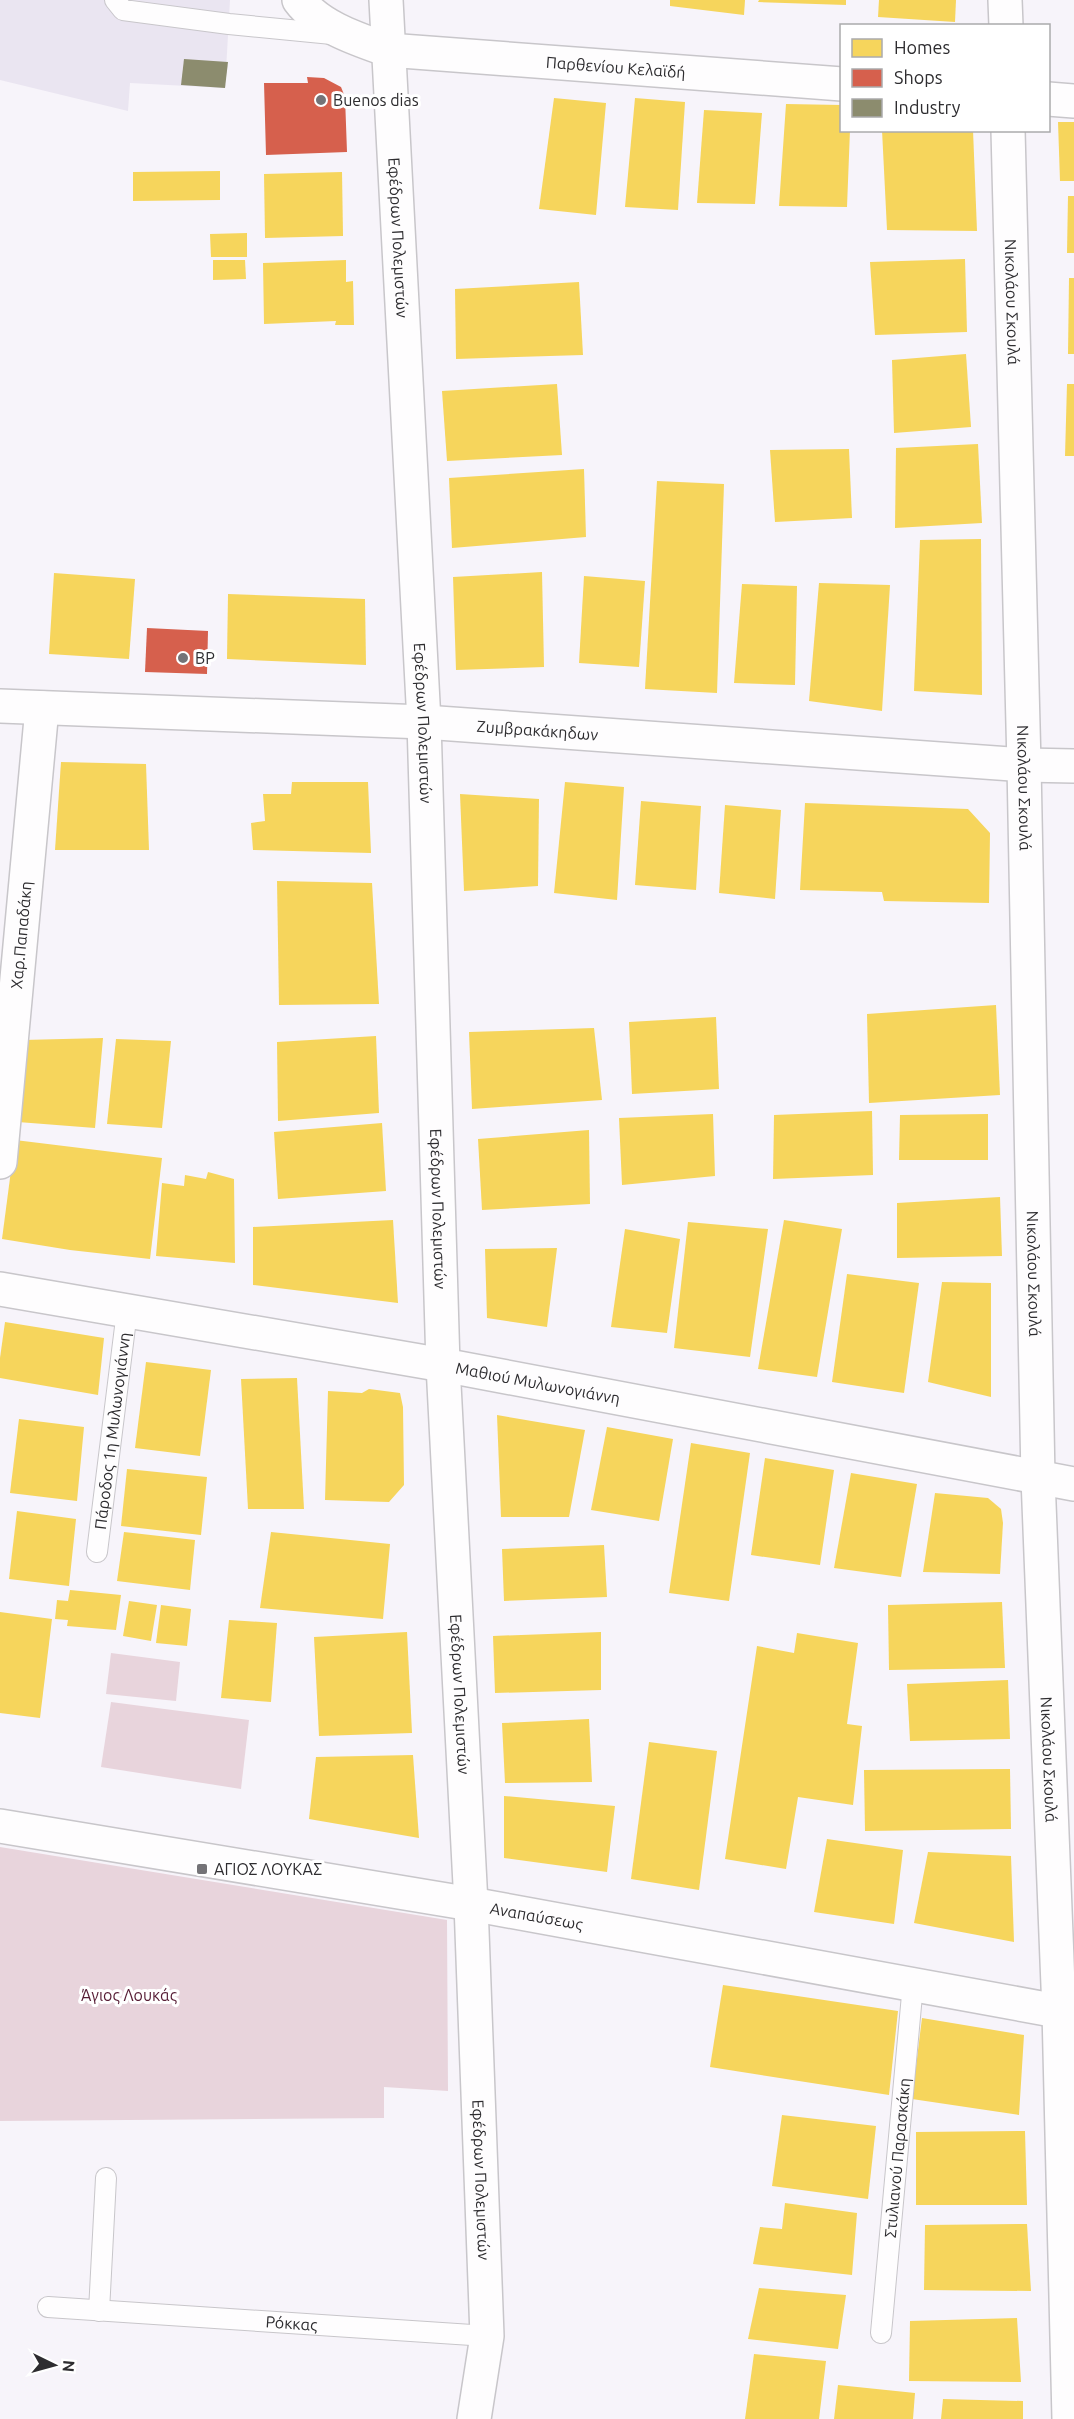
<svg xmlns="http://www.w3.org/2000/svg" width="1074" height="2419" font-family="Ubuntu,sans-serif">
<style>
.built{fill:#eae5f1}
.green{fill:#e8d4dc}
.homes{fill:#f6d55c}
.shops{fill:#d6604d}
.industry{fill:#8c8c6e}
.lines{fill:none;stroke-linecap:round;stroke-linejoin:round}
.lane-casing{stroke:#c8c6ca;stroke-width:22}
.street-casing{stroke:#c8c6ca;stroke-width:36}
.secondary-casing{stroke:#c8c6ca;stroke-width:36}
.lane{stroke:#fefdfe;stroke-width:20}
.street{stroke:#fefdfe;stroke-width:33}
.secondary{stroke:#fefdfe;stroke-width:33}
.poi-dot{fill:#747377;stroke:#fff;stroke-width:2}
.labels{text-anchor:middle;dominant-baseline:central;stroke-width:6;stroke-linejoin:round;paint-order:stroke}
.street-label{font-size:16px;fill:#2e2d30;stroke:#fff}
.poi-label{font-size:16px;fill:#2e2d30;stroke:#fff;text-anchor:start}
.park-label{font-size:16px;fill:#561c34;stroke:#fff}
</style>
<rect width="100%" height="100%" fill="#f7f4fa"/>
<!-- built -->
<path class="built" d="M0 0H230L225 88 130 83 128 111 0 80Z"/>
<!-- green -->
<g class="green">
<path d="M111 1653 180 1662 176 1701 106 1694Z"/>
<path d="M111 1702 249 1720 241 1789 101 1767Z"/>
<path d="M0 1847 447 1920 448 2091 384 2087V2118L0 2121Z"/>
</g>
<!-- homes -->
<g class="homes">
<path d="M670 0H745L744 15 670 6Z"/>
<path d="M759 0H846V5L758 2Z"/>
<path d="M879 0H956L955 22 878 17Z"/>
<path d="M554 98 606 103 596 215 539 209Z"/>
<path d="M635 98 685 102 678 210 625 207Z"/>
<path d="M786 104 842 105V130H850L847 207 779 206Z"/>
<path d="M704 110 762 113 755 204 697 203Z"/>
<path d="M1058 122H1074V181H1060Z"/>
<path d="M882 130H973L977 231 887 230Z"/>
<path d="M220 171V200L133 201V172Z"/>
<path d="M342 172 343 236 265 238 264 174Z"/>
<path d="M1068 196H1074V253H1067Z"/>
<path d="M247 233V257H211L210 234Z"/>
<path d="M965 259 967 332 875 335 870 262Z"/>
<path d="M213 260H245L246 279 213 280Z"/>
<path d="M346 260V282L353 281 354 325H335L336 321 264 324 263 263Z"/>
<path d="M1069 278H1074V354H1068Z"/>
<path d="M579 282 583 355 456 359 455 289Z"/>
<path d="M966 354 971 427 894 433 892 360Z"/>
<path d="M557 384 562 455 447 461 442 391Z"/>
<path d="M1067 384H1074V456H1065Z"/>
<path d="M978 444 982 523 895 528 896 448Z"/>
<path d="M849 449 852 518 775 522 770 450Z"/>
<path d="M584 469 586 537 452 548 449 478Z"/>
<path d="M657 481 724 484 717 693 645 689Z"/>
<path d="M981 539 982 695 914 691 920 540Z"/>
<path d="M542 572 544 667 456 670 453 577Z"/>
<path d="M54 573 135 579 129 659 49 654Z"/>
<path d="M584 576 645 581 639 667 579 663Z"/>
<path d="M819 583 890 585 882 711 809 701Z"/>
<path d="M742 584 797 586 795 685 734 683Z"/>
<path d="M228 594 365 599 366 665 227 659Z"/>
<path d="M61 762 146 764 149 850H55Z"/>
<path d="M292 782H368L371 853 253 850 251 823 265 821 263 794H291Z"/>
<path d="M565 782 624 787 617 900 554 893Z"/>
<path d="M460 794 539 799 538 886 464 891Z"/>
<path d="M641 801 701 806 696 890 635 885Z"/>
<path d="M805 803 968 809 990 833 989 903 884 901 882 892 800 890Z"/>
<path d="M725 805 781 810 775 899 719 893Z"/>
<path d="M277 881 372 883 379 1004 279 1005Z"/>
<path d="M996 1005 1000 1095 869 1103 867 1014Z"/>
<path d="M716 1017 719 1089 632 1094 629 1022Z"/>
<path d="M594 1028 602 1100 472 1109 469 1032Z"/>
<path d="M376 1036 379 1113 278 1121 277 1042Z"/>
<path d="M103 1038 95 1128 18 1122 23 1040Z"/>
<path d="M116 1039 171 1041 162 1128 107 1124Z"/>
<path d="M872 1111 873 1175 773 1179 774 1115Z"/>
<path d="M713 1114 715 1176 622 1185 619 1118Z"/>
<path d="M988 1114V1160H899L900 1115Z"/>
<path d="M382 1123 386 1191 278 1199 274 1132Z"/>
<path d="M589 1130 590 1204 482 1210 478 1139Z"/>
<path d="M15 1140 162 1158 150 1259 70 1250 2 1239Z"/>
<path d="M208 1172 234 1179 235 1263 156 1256 162 1183 184 1186 185 1175 206 1179Z"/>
<path d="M1000 1197 1002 1256 897 1258V1203Z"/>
<path d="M393 1220 398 1303 253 1285V1227Z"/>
<path d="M784 1220 842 1229 817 1377 758 1369Z"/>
<path d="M688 1222 768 1229 750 1357 674 1348Z"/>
<path d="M625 1229 680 1239 667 1333 611 1327Z"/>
<path d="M557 1248 547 1327 487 1318 485 1249Z"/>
<path d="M847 1274 919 1283 904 1393 832 1382Z"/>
<path d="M942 1282 991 1283V1397L928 1382Z"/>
<path d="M5 1322 104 1338 98 1395 0 1378V1358Z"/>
<path d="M146 1362 211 1370 200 1456 135 1448Z"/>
<path d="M297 1378 304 1509H248L241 1379Z"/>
<path d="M369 1389 400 1393 403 1407 404 1485 389 1502 325 1500 328 1391 362 1393Z"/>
<path d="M497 1415 585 1430 569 1517H501Z"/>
<path d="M19 1419 84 1427 77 1501 10 1493Z"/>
<path d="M607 1427 673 1439 659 1521 591 1510Z"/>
<path d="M691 1443 750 1453 729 1601 669 1593Z"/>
<path d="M765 1458 834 1470 820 1565 751 1555Z"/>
<path d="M127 1469 207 1477 201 1535 121 1526Z"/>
<path d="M851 1473 917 1484 901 1577 834 1568Z"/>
<path d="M935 1493 988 1498 1001 1509 1003 1523 1000 1574 923 1572Z"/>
<path d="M17 1511 76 1519 69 1586 9 1579Z"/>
<path d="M124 1532 195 1540 190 1590 117 1581Z"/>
<path d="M271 1532 390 1544 383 1619 260 1608Z"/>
<path d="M604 1545 607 1597 504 1601 502 1549Z"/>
<path d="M70 1590 121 1595 116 1630 67 1626 68 1620 55 1619 57 1600 68 1601Z"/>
<path d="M129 1601 157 1605 151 1641 123 1636Z"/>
<path d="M1002 1602 1005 1668 889 1670 888 1605Z"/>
<path d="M161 1605 191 1609 187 1646 156 1643Z"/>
<path d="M0 1612 52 1619 40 1718 0 1713Z"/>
<path d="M229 1620 277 1623 271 1702 221 1698Z"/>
<path d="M407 1632 412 1733 319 1736 314 1637Z"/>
<path d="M601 1632V1690L495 1693 493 1636Z"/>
<path d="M797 1633 858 1643 847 1724 862 1726 853 1805 798 1797 786 1869 725 1859 757 1646 794 1653Z"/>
<path d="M1008 1680 1010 1739 910 1741 907 1684Z"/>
<path d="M589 1719 592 1782 505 1783 502 1723Z"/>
<path d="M649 1742 717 1751 699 1890 631 1879Z"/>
<path d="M413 1755 419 1838 309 1819 316 1757Z"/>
<path d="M1010 1769 1011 1829 865 1831 864 1770Z"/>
<path d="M504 1796 615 1806 607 1872 504 1858Z"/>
<path d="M827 1839 903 1850 894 1924 814 1912Z"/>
<path d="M928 1852 1011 1856 1014 1942 914 1923Z"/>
<path d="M723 1985 898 2011 889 2095 710 2067Z"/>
<path d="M922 2018 1024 2035 1019 2115 912 2099Z"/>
<path d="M782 2115 876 2126 868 2199 772 2186Z"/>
<path d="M1025 2131 1027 2205H916V2132Z"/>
<path d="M785 2203 857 2213 852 2275 753 2264 760 2227 782 2229Z"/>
<path d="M1027 2224 1031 2291 924 2290 925 2225Z"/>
<path d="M759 2288 846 2295 838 2349 748 2339Z"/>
<path d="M1017 2318 1021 2382 909 2381 910 2321Z"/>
<path d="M754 2354 826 2361 819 2419H745Z"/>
<path d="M838 2385 915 2393 913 2419H834Z"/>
<path d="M943 2399 1023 2401V2419H941Z"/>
</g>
<!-- shops -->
<g class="shops">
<path d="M307 77 324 78 341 87 345 97 347 152 266 155 264 83H308Z"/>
<path d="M147 628 208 631 207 674 145 672Z"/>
</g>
<!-- industry -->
<path class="industry" d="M184 59 228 62 225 88 181 85Z"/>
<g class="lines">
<!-- lane casing -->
<g class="lane-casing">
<g id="lane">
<path d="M115 0 123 10 229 24 332 34"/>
<path id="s1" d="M97 1552 127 1311"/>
<path id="s2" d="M48 2307 487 2336"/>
<path d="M99 2311 106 2178"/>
<path id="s3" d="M881 2333 913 1984"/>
</g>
</g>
<!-- street casing -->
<g class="street-casing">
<g id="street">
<path id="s4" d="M299 0C319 27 357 39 388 50L842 84"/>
<path d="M1048 99 1074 101"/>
<path id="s5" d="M0 1162 42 708"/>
<path id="s6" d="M0 1289 443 1365 1074 1484"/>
</g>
</g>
<!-- secondary casing -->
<g class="secondary-casing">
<g id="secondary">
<path id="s7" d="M386 0 424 722 443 1365 471 1904 487 2336 474 2419"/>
<path d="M1005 0 1006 26"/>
<path id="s8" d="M1008 130 1024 765 1038 1478 1059 2011 1069 2419"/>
<path id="s9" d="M0 706 424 722 1024 765 1074 766"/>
<path id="s10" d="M0 1826 471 1904 1074 2014"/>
</g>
</g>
<!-- lane -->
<use href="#lane" class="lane"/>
<!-- street -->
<use href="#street" class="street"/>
<!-- secondary -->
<use href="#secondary" class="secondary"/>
</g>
<!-- markers -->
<g class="poi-dot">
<circle cx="321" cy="100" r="6"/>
<circle cx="183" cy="658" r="6"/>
<rect x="196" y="1863" width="12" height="12" rx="3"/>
</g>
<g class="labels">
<!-- street labels -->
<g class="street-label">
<text stroke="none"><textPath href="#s4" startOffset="332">Παρθενίου Κελαϊδή</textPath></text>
<text stroke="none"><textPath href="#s7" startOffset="238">Εφέδρων Πολεμιστών</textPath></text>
<text stroke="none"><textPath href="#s8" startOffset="172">Νικολάου Σκουλά</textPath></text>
<text stroke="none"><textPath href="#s7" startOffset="724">Εφέδρων Πολεμιστών</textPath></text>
<text stroke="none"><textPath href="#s9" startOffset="538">Ζυμβρακάκηδων</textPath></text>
<text stroke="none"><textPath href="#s8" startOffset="658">Νικολάου Σκουλά</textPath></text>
<text stroke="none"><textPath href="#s5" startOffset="228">Χαρ.Παπαδάκη</textPath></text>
<text stroke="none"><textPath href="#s7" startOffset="1210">Εφέδρων Πολεμιστών</textPath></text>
<text stroke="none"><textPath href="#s8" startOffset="1144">Νικολάου Σκουλά</textPath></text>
<text stroke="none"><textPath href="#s6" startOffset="546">Μαθιού Μυλωνογιάννη</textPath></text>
<text stroke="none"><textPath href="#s1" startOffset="122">Πάροδος 1η Μυλωνογιάννη</textPath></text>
<text stroke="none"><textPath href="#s7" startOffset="1696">Εφέδρων Πολεμιστών</textPath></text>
<text stroke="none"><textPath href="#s8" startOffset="1630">Νικολάου Σκουλά</textPath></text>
<text stroke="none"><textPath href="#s10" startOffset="544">Αναπαύσεως</textPath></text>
<text stroke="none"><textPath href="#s3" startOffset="176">Στυλιανού Παρασκάκη</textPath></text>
<text stroke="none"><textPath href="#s7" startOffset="2182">Εφέδρων Πολεμιστών</textPath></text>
<text stroke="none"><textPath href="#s2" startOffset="244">Ρόκκας</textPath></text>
</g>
<!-- poi labels -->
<g class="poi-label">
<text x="333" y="100">Buenos dias</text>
<text x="195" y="658">BP</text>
<text x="214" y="1869">ΑΓΙΟΣ ΛΟΥΚΑΣ</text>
</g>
<!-- park labels -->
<g class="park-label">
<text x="129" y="1995">Άγιος Λουκάς</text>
</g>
</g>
<!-- legend -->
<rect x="840" y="24" width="210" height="108" fill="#ffffff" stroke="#ababac" stroke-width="1.5"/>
<rect x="852" y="39" width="30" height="18" fill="#f6d55c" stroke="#ababac" stroke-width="1.5"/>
<text x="894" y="54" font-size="18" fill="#2e2d30">Homes</text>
<rect x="852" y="69" width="30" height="18" fill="#d6604d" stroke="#ababac" stroke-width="1.5"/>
<text x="894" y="84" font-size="18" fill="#2e2d30">Shops</text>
<rect x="852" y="99" width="30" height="18" fill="#8c8c6e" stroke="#ababac" stroke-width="1.5"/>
<text x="894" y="114" font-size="18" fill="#2e2d30">Industry</text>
<!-- north arrow -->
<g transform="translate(54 2365) rotate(95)" stroke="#ffffff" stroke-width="4.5" paint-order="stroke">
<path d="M0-4.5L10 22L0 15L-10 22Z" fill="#2e2d30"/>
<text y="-9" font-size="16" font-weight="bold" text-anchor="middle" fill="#2e2d30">N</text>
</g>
</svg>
